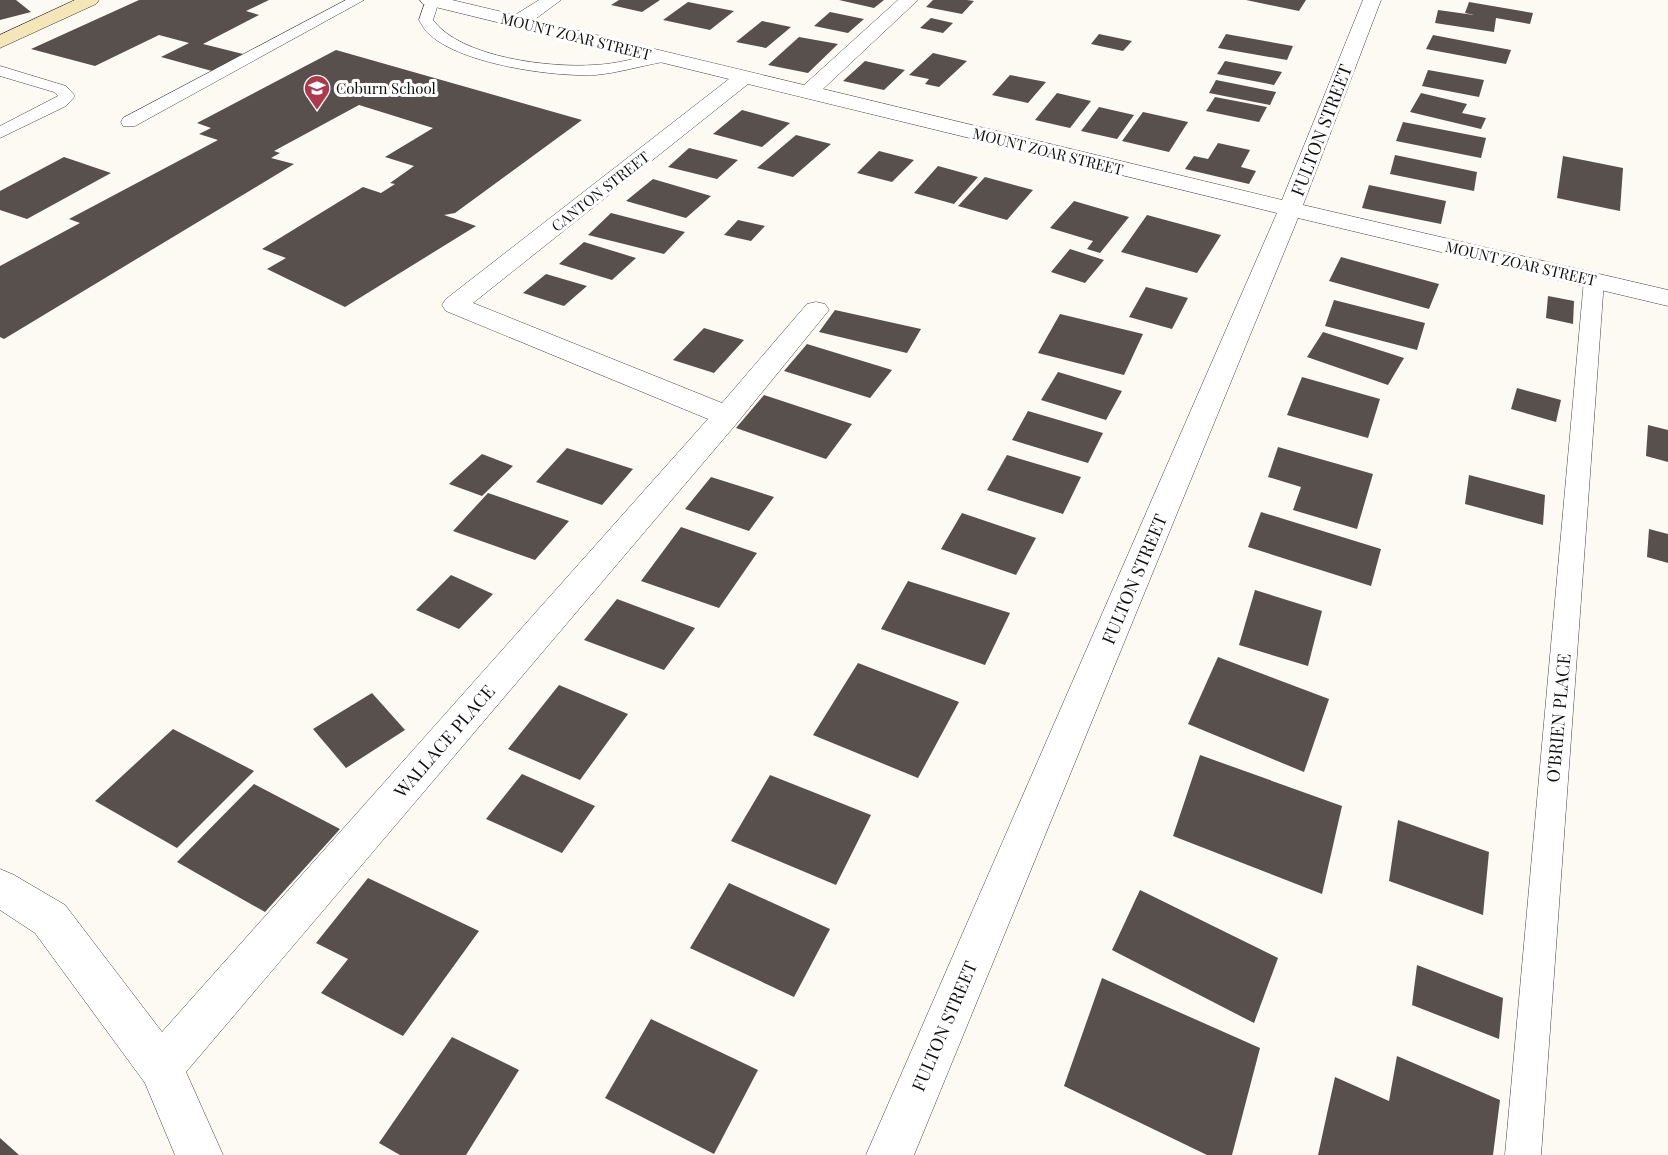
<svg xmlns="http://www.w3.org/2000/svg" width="1668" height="1155" font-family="'Playfair Display',serif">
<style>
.building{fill:#57504d}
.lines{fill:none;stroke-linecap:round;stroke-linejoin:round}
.service-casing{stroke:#424242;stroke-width:1}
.minor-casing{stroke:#424242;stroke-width:1}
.secondary-casing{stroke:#313131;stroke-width:1}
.service{fill:#fff;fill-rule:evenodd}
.minor{fill:#fff;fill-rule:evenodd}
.secondary{fill:#f5e6b7;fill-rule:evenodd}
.labels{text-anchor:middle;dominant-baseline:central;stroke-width:6;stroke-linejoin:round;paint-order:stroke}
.far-street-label{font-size:15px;fill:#0f0f0f;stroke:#fff}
.far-poi-label{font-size:15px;fill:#0f0f0f;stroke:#fff;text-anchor:start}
.street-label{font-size:18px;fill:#0f0f0f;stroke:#fff}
</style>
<rect width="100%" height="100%" fill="#fdfaf3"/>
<!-- building -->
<g class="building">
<path d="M0 0H16L31 12 0 20Z"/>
<path d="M139 0H269L246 11 259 15 203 44 243 54 212 71 161 57 189 43 159 35 95 66 31 49Z"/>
<path d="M619 0H660L642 12 611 5Z"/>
<path d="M839 0H884L874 8Z"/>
<path d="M933 0H967L974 1 962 14 926 7Z"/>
<path d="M1246 0H1306L1299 11Z"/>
<path d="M688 2 734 11 710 30 663 20Z"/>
<path d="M1469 2 1533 13 1530 24 1496 18 1494 32 1435 23 1438 10 1474 15 1465 13Z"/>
<path d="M830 12 864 19 848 33 814 26Z"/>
<path d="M931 18 953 23 943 33 920 28Z"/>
<path d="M762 21 791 27 766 48 736 42Z"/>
<path d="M1099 34 1132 41 1123 51 1091 44Z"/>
<path d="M1226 34 1293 46 1287 60 1218 48Z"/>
<path d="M1433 35 1511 50 1506 64 1426 49Z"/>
<path d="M799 37 838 44 808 73 768 65Z"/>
<path d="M336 50 582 120 455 213 444 215 476 226 345 307 267 269 286 258 262 249 363 187 381 193 395 184 390 183 414 166 385 157 433 128 359 105 274 151 280 153 271 158 294 164 4 339 0 337V266L80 223 69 219 218 140 199 134 211 128 197 123Z"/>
<path d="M933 53 967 61 939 87 925 84 929 79 909 75Z"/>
<path d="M865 61 905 70 884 90 843 81Z"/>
<path d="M1225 61 1282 72 1274 85 1217 74Z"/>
<path d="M1428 70 1484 80 1479 97 1422 86Z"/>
<path d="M1010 75 1046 82 1028 103 992 95Z"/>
<path d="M1216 80 1276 92 1270 105 1209 93Z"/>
<path d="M1057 93 1091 101 1070 128 1035 120Z"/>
<path d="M1421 93 1467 104 1462 113 1486 118 1481 129 1410 112Z"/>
<path d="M1215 97 1267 107 1259 122 1206 111Z"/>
<path d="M1099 107 1134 115 1117 139 1081 131Z"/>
<path d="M742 110 790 123 762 147 713 134Z"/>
<path d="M1143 112 1188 122 1169 152 1122 141Z"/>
<path d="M1403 122 1486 138 1481 158 1396 141Z"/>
<path d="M796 135 831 144 793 177 757 168Z"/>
<path d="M1218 143 1250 150 1241 167 1256 171 1249 184 1185 169 1194 156 1208 159Z"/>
<path d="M689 148 738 160 717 179 668 167Z"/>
<path d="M879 151 914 160 892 182 857 173Z"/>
<path d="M1395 155 1477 172 1474 191 1390 174Z"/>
<path d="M1563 156 1623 168 1620 211 1557 198Z"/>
<path d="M64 157 111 173 27 219 0 210V191Z"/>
<path d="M938 166 978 177 954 204 914 193Z"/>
<path d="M985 177 1033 190 1007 220 958 206Z"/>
<path d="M653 179 711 196 686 218 626 201Z"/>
<path d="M1369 185 1446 201 1441 224 1362 208Z"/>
<path d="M1074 201 1129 217 1100 253 1087 249 1093 241 1050 228Z"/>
<path d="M611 213 685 232 664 254 588 235Z"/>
<path d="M1147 215 1221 235 1197 273 1121 252Z"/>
<path d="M738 220 765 226 751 241 724 235Z"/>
<path d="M584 242 636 258 612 280 559 264Z"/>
<path d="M1070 249 1104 260 1085 283 1051 272Z"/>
<path d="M1341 257 1439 284 1429 309 1329 281Z"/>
<path d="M546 274 587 286 564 306 523 293Z"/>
<path d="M1146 287 1188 298 1172 329 1129 317Z"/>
<path d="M1548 296 1574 301 1573 324 1546 318Z"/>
<path d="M1334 300 1425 323 1417 350 1325 326Z"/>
<path d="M835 310 921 329 907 353 819 332Z"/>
<path d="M1060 314 1143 334 1124 375 1038 353Z"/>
<path d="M704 328 744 340 714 373 673 360Z"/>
<path d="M1323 332 1404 358 1388 385 1307 357Z"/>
<path d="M807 344 892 370 870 398 784 371Z"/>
<path d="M1058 372 1122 391 1106 420 1041 400Z"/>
<path d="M1302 377 1380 399 1368 438 1287 415Z"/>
<path d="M1517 388 1561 400 1556 422 1511 409Z"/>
<path d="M764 395 852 424 826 459 736 428Z"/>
<path d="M1028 411 1103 433 1088 463 1012 440Z"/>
<path d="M1648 425 1668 430V462L1646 456Z"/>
<path d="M1278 447 1373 474 1357 529 1293 510 1301 487 1268 477Z"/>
<path d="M567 448 633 469 602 505 536 482Z"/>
<path d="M482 454 513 466 482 496 449 484Z"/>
<path d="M1007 455 1081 477 1063 514 987 490Z"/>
<path d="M1469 475 1545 495 1543 525 1465 504Z"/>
<path d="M711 477 774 497 749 531 685 509Z"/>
<path d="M488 493 569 521 535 560 453 531Z"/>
<path d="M1261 512 1381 549 1371 586 1248 547Z"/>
<path d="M962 513 1036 538 1016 575 941 549Z"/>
<path d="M681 527 757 553 719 608 641 581Z"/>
<path d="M1649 529 1668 534V563L1647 557Z"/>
<path d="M451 575 493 594 459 629 416 610Z"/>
<path d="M908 581 1010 613 985 665 881 629Z"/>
<path d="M1255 590 1322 611 1308 666 1239 645Z"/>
<path d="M617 599 695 628 664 670 584 640Z"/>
<path d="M1218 657 1329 699 1304 772 1188 724Z"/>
<path d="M858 663 959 702 918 778 813 735Z"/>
<path d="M559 685 628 714 580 780 508 749Z"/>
<path d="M372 693 405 730 346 768 313 729Z"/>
<path d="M173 729 254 771 177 848 95 801Z"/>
<path d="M1200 755 1342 806 1322 894 1173 836Z"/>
<path d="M522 774 595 806 562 853 486 819Z"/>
<path d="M770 775 871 815 836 885 731 841Z"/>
<path d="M254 784 340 829 265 912 177 862Z"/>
<path d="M1398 820 1489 852 1483 915 1389 881Z"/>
<path d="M368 878 479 931 403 1036 321 993 348 959 316 943Z"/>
<path d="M729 883 830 929 794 997 690 948Z"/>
<path d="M1140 890 1278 958 1254 1023 1112 950Z"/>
<path d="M1417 965 1503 998 1499 1039 1412 1005Z"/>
<path d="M1102 978 1260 1048 1232 1155H1207L1064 1086Z"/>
<path d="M651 1019 758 1070 714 1154 605 1098Z"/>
<path d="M452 1037 519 1070 466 1155H400L379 1143Z"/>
<path d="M1397 1056 1500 1100 1493 1155H1318L1335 1077 1389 1101Z"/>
<path d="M0 1138 19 1155H0Z"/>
</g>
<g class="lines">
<!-- service casing -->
<g class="service-casing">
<g id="service">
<path d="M346 0H364L135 126H123L121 122 123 118Z"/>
<path d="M426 0 439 1 433 20C461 58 551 68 594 65 618 64 640 57 663 52L671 57 663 62C640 66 618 73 595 75 552 77 462 64 430 35 425 31 422 25 419 20Z"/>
<path d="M0 66 66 86 75 96 66 106 0 138V126L58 96 54 92 0 76Z"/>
<path d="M1594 274 1601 276 1604 280 1541 1155H1505L1584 280 1587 276Z"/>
</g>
</g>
<!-- minor casing -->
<g class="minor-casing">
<path id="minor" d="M420 0H452L515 15 539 0H561L534 20 804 85 898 0H918L823 89 1282 200 1363 0H1381L1303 205 1668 290V306L1298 218 914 1155H866L1277 213 748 84 473 303 722 403 807 304 816 302 825 304 829 310 737 423 186 1072 223 1155H175L145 1083 35 933 0 910V869L14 875 65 905 162 1032 708 419 446 311 442 305 446 299 729 79 423 4Z"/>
</g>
<!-- secondary casing -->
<g class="secondary-casing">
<path id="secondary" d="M75 0H99L96 4 0 48V35Z"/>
</g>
<!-- service -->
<use href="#service" class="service"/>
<!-- minor -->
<use href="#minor" class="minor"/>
<!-- secondary -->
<use href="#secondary" class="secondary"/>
</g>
<!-- icons -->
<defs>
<g id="school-pin" transform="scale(1.35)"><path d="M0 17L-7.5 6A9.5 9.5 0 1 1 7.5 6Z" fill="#ae394e" stroke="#fff"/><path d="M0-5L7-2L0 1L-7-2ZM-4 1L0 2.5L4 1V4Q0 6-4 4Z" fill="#fff"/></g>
</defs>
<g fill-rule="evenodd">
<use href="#school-pin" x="317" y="88"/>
</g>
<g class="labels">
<!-- far-street labels -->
<g class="far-street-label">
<text transform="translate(576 36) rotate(14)">MOUNT ZOAR STREET</text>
<text transform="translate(1048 151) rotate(14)">MOUNT ZOAR STREET</text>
<text transform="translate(600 191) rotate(-38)">CANTON STREET</text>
<text transform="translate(1521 263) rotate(13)">MOUNT ZOAR STREET</text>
</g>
<!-- far-poi labels -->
<g class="far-poi-label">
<text x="336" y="88">Coburn School</text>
</g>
<!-- street labels -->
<g class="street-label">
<text transform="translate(1321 130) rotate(-69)">FULTON STREET</text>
<text transform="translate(1134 579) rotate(-67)">FULTON STREET</text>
<text transform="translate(1558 718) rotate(-85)">O'BRIEN PLACE</text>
<text transform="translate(444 741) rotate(-49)">WALLACE PLACE</text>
<text transform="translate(944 1026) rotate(-67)">FULTON STREET</text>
</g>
</g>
</svg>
